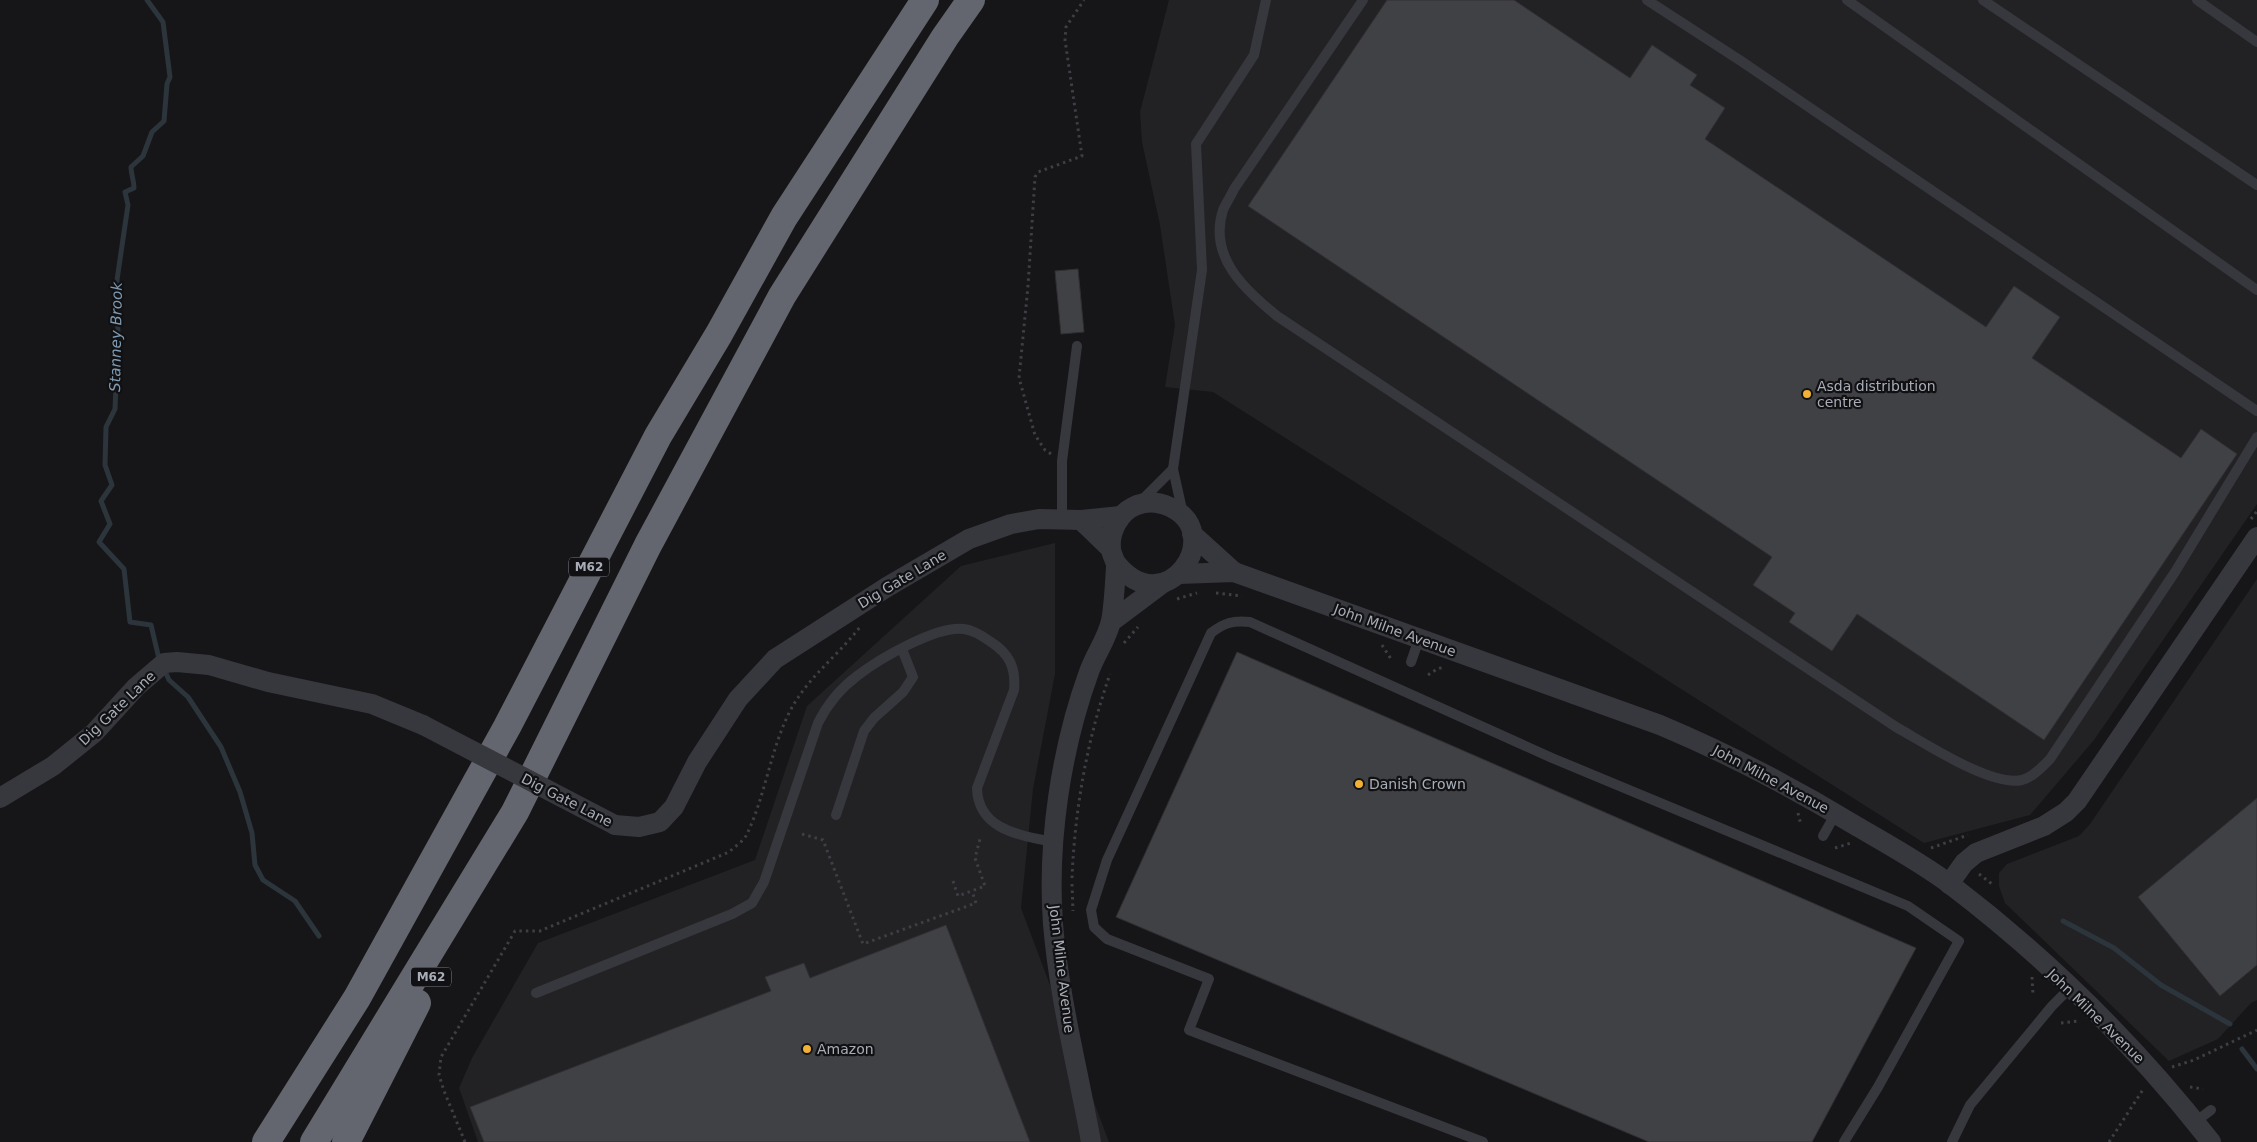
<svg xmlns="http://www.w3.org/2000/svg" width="2257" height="1142" font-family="'DejaVu Sans',sans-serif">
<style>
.built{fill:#222225}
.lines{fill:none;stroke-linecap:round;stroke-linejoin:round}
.stream{stroke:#2c353c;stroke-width:5}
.building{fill:#404145;stroke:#303034}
.path{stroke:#3d3f44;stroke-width:3;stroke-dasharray:2.5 4;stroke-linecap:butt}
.service{stroke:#37383d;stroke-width:10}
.minor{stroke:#37383d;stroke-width:20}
.motorway{stroke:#63666e;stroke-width:28}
.minor-bridge{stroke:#37383d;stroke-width:20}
.poi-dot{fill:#f2b134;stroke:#111113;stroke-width:2}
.labels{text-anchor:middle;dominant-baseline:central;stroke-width:4.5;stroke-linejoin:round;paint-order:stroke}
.shield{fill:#111113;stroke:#7b7e86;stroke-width:1}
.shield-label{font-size:12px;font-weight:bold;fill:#a8adb8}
.poi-label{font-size:14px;fill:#a8adb8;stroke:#111113;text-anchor:start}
.street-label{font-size:14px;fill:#a8adb8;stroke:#111113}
.water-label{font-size:15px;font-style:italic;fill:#7f9bb3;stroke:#111113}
</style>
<rect width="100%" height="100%" fill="#161618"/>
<!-- built -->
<g class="built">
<path d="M1169 0H2257V504L2094 740 2030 815 1924 843 1213 392 1165 387 1175 325 1160 225 1142 142 1140 112Z"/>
<path d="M1055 543V674L1033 789 1021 908 1109 1142H478L459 1088 472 1058 538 943 755 860 807 706 961 566Z"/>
<path d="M2257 579V1000L2251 1003 2218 1039 2169 1061 2005 903 1999 886V873L2007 864 2079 836 2090 824Z"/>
</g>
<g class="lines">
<!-- stream -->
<g class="stream">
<path d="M147 0 163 22 170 77 167 84 164 121 152 132 143 156 131 167C131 175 134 180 134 188L125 192 128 205 117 280 118 338 115 409 106 427 105 465 112 485 101 501 110 524 99 542 124 569 130 622 151 625 159 659"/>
<path d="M165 671 169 680 188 697 221 747 240 792 252 833 255 865 263 880 295 901 319 936"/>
<path d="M2063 921 2114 948 2161 985 2230 1024"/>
<path d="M2242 1049 2257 1069"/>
</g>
</g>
<!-- building -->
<g class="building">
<path d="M1387 0H1514L1630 78 1652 45 1697 75 1690 85 1725 108 1705 139 1986 327 2014 286 2060 317 2032 358 2181 458 2201 429 2237 454 2044 740 1857 614 1832 651 1789 622 1795 613 1753 585 1772 557 1248 206Z"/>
<path d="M1078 269 1084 332 1061 334 1055 271Z"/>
<path d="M1237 652 1916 948 1812 1142H1649L1116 917Z"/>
<path d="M2257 798V965L2220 996 2138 897Z"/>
<path d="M946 925 1030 1142H484L470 1107 771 991 765 977 804 963 810 978Z"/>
</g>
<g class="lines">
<!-- path -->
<g class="path">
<path d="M1051 454 1045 450 1035 435 1019 378 1028 286 1035 177 1038 172 1082 156 1065 40 1066 27 1084 0"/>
<path d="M2251 519 2257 511"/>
<path d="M1216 593 1242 596"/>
<path d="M1177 599 1197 593"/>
<path d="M1124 643 1138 627"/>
<path d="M1382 645 1391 659"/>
<path d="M1428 675 1437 669 1444 667"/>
<path d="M1798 813 1801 825"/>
<path d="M802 834 823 840 863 944 976 903 972 891"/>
<path d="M1835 848 1851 843"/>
<path d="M1931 848 1968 835"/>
<path d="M1979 874 1992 884"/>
<path d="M1072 878C1075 808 1087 740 1110 674"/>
<path d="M953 881 958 896 985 886 975 858 980 839"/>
<path d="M1072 884 1073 911"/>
<path d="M2032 977 2033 994"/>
<path d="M2061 1023 2078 1021"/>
<path d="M2172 1067 2194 1060 2257 1030"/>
<path d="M2190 1087 2203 1089"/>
<path d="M465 1142 444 1091 439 1075 441 1057 515 931H540L729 852C734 847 744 841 747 834 765 796 770 753 788 715 806 678 835 659 860 627"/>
<path d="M2109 1142 2144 1088"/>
</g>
<!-- service -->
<g class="service">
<path d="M1363 0 1234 189C1231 196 1226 203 1223 210 1208 257 1245 290 1277 316L1896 727C1925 743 1991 787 2022 780 2033 777 2042 767 2050 759L2175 572 2257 437"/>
<path d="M1647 0 1741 61 2257 411"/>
<path d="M1847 0 2257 290"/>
<path d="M1983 0 2257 185"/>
<path d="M2197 0 2257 42"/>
<path d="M1140 502 1173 469"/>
<path d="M1183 514 1173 469 1202 270 1196 144 1254 55 1266 0"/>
<path d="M1062 518V461L1077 346"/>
<path d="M1411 662 1419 639"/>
<path d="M836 815 864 731 874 718 903 692 913 677 902 649"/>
<path d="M1823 836 1836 813"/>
<path d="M536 993 732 914 752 903 764 882 818 723C827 705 841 688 857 676 879 659 937 625 964 629 973 630 984 637 991 642 1010 654 1016 669 1014 690L977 788C978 830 1020 835 1053 842"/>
<path d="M2195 1122 2211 1110"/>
<path d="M1483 1142 1189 1030 1209 979 1107 939 1094 927 1091 910 1107 860 1211 633C1224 623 1233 620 1250 622L1552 758 1908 906 1959 941 1878 1087 1844 1142"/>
<path d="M1952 1142 1970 1105 2052 1006 2070 988"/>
</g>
<!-- minor -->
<g class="minor">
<path d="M1192 534 1234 572"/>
<path d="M1111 549 1081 520 1121 516"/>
<path d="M1179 574 1234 572 1660 725C1729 754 1794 788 1858 827 1889 845 1922 863 1951 885 2048 959 2136 1046 2211 1142"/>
<path d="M1111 622 1163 583"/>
<path d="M0 798 53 766 94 733 136 687 164 663 177 662 209 665 268 682 372 704 423 725"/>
<path d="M615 825 639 827 660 822 674 807 697 762 738 699 775 659 887 587 969 539 1011 524 1039 519 1081 520"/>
<path d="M1949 884 1964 863 1976 853 2044 826 2066 812 2077 801 2257 537"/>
<path d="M1091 1142C1078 1069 1059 998 1053 924 1047 842 1061 749 1089 672 1095 655 1107 639 1111 621 1114 605 1115 584 1116 566 1116 561 1112 556 1111 550 1109 532 1119 512 1137 505 1148 501 1159 502 1170 507 1228 534 1165 625 1116 563"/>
</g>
<!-- motorway -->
<g class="motorway">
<path d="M266 1142 357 998 507 727 658 436 719 334 784 217 925 0"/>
<path d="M314 1142 515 812 648 545 782 296 945 37 971 0"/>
<path d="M346 1142 417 1003"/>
</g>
<!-- minor-bridge -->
<path class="minor-bridge" d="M423 725 615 825"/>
</g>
<!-- markers -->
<g class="poi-dot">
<circle cx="1807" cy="394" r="5"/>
<circle cx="1359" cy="784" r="5"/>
<circle cx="807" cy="1049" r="5"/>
</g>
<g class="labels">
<!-- shield labels -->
<g class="shield">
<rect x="569" y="557.5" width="40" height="19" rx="4"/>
<rect x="411" y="967.5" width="40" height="19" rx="4"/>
</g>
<g class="shield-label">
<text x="589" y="567">M62</text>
<text x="431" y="977">M62</text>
</g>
<!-- poi labels -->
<g class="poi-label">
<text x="1817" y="386">Asda distribution<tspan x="1817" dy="16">centre</tspan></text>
<text x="1369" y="784">Danish Crown</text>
<text x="817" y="1049">Amazon</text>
</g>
<!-- street labels -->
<g class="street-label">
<text transform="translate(902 579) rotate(-31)">Dig Gate Lane</text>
<text transform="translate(1395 630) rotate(20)">John Milne Avenue</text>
<text transform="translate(117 708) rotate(-44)">Dig Gate Lane</text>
<text transform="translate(1771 779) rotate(28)">John Milne Avenue</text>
<text transform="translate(567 800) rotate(27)">Dig Gate Lane</text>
<text transform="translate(1062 969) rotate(83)">John Milne Avenue</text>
<text transform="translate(2096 1016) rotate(44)">John Milne Avenue</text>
</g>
<!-- water labels -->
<g class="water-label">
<text transform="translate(116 337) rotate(-89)">Stanney Brook</text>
</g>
</g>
</svg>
